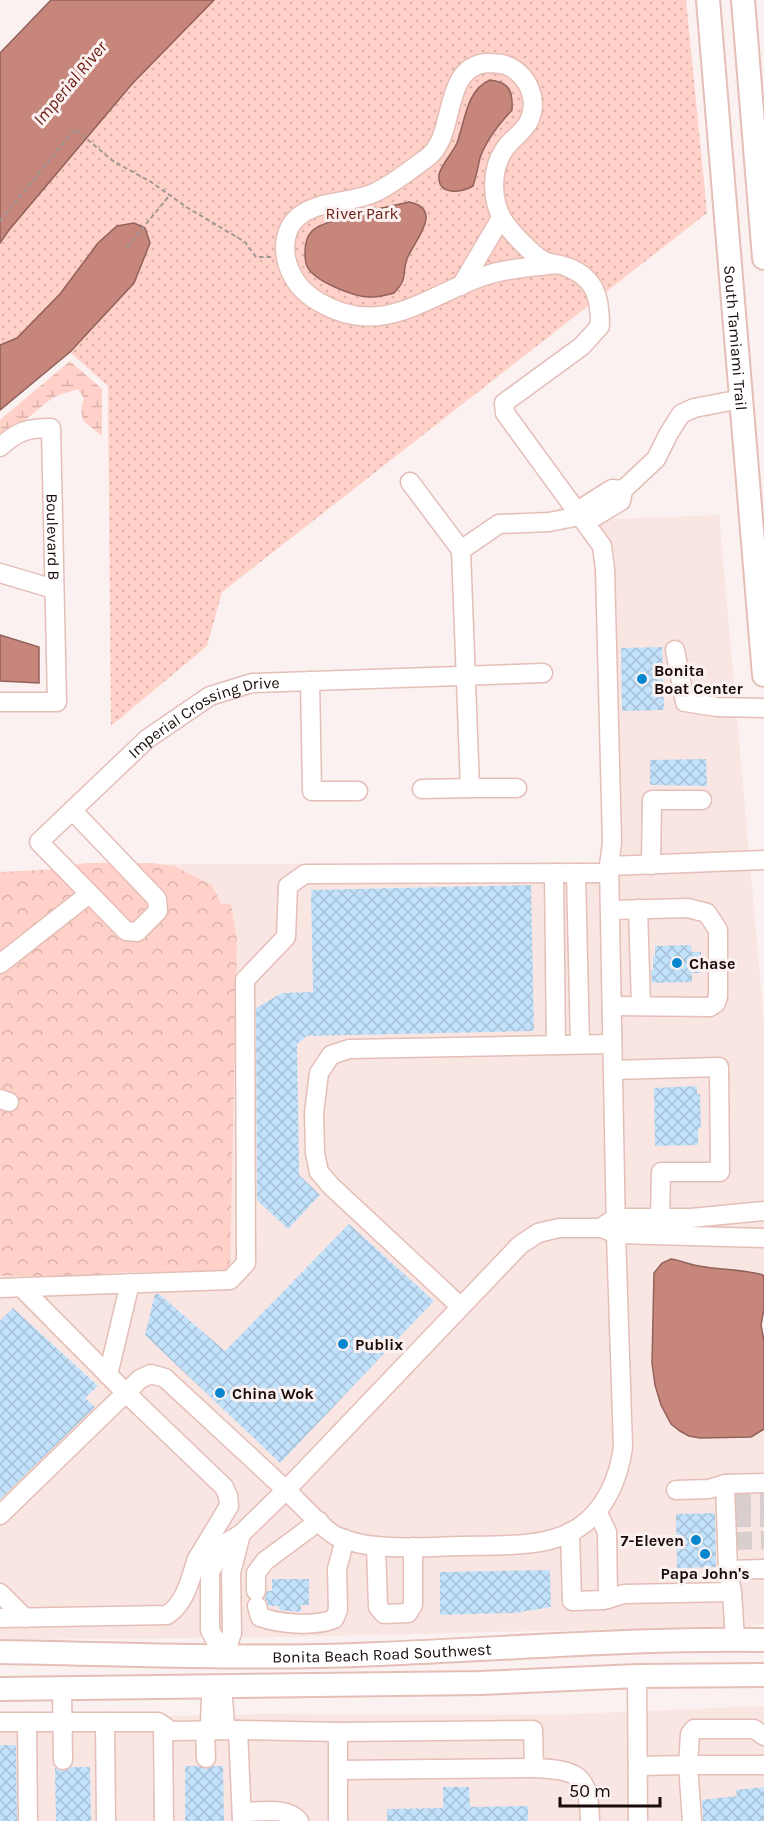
<svg xmlns="http://www.w3.org/2000/svg" width="764" height="1821" font-family="Karla,sans-serif">
<style>
.built{fill:#f9e6e2}
.forest{fill:url(#forest-crowns)}
.wetland{fill:url(#wetland-marsh)}
.park{fill:url(#park-dots)}
.water{fill:#c7867c;stroke:#92615a;stroke-width:1.5}
.building{fill:url(#building-cross-hatch)}
.lines{fill:none;stroke-linecap:round;stroke-linejoin:round}
.minor-tunnel{stroke:#d8cecd;stroke-width:18;stroke-dasharray:18 9;stroke-linecap:butt}
.minor-casing{stroke:#e4beb7;stroke-width:21}
.major-casing{stroke:#e4beb7;stroke-width:26}
.path{stroke:#a19795;stroke-width:2;stroke-dasharray:4.5 3;stroke-linecap:butt}
.minor{stroke:#fff;stroke-width:18}
.major{stroke:#fff;stroke-width:22}
.poi-dot{fill:#0686ce;stroke:#faf1f0;stroke-width:2}
.labels{text-anchor:middle;dominant-baseline:central;stroke-width:6;stroke-linejoin:round;paint-order:stroke}
.park-label{font-size:16px;fill:#691b13;stroke:#faf1f0}
.street-label{font-size:16px;fill:#180b09;stroke:#faf1f0}
.poi-label{font-size:16px;font-weight:bold;fill:#180b09;stroke:#faf1f0;text-anchor:start}
.water-label{font-size:18px;font-style:italic;fill:#6e2018;stroke:#faf1f0}
</style>
<defs>
<pattern id="forest-crowns" width="20" height="18" patternUnits="userSpaceOnUse" patternTransform="scale(1.5)"><rect width="20" height="18" fill="#ffd1c8"/><path d="M2 6a3 3 0 1 1 6 0M12 15a3 3 0 1 1 6 0" fill="none" stroke="#dab2aa"/></pattern>
<pattern id="wetland-marsh" width="20" height="14" patternUnits="userSpaceOnUse" patternTransform="scale(1.5)"><rect width="20" height="14" fill="#ffd1c8"/><path d="M1 5h8M5 5V1M11 12h8M15 12V8" fill="none" stroke="#dab2aa"/></pattern>
<pattern id="park-dots" width="8" height="8" patternUnits="userSpaceOnUse" patternTransform="scale(1.5)"><rect width="8" height="8" fill="#ffd1c8"/><path d="M2 2h.1M6 6h.1" fill="none" stroke="#dab2aa" stroke-width="1.8" stroke-linecap="round"/></pattern>
<pattern id="building-cross-hatch" width="8" height="8" patternUnits="userSpaceOnUse" patternTransform="scale(1.5)"><rect width="8" height="8" fill="#c2e2fc"/><path d="M0 0l8 8M0 8l8-8" fill="none" stroke="#a6c1d7"/></pattern>
</defs>
<rect width="100%" height="100%" fill="#faf1f0"/>
<!-- built -->
<g class="built">
<path d="M719 515 764 1022V1278L763 1275 722 1268 690 1264 681 1260 655 1271 653 1297 652 1374 661 1405 671 1424 700 1438 751 1437 764 1429V1624L748 1626 282 1637 0 1640V1276H80L128 1272H230L221 904 212 885 174 866 160 864H610L591 520Z"/>
<path d="M764 1706V1821H0V1719L272 1714 550 1715Z"/>
</g>
<!-- forest -->
<path class="forest" d="M86 863H152L174 866 212 885 221 904H231L237 940 230 1272H128L80 1276H0V872L56 869 64 866Z"/>
<!-- wetland -->
<path class="wetland" d="M70 361 102 389V436L83 421 81 409 84 398 78 389 56 396 47 402 0 441V420Z"/>
<!-- park -->
<path class="park" d="M214 0H686L707 213 222 592 207 646 111 726 108 386 70 352 134 283 150 243 133 223 117 227 98 243 60 294 17 338 0 345V243L9 230 132 84Z"/>
<!-- water -->
<g class="water">
<path d="M51 0H214L132 84 9 230 0 243V53Z"/>
<path d="M490 80C510 82 513 92 512 110 500 123 486 140 480 158 478 167 476 177 473 186 462 193 437 196 439 175 440 167 453 152 457 143 465 122 466 90 490 80Z"/>
<path d="M409 202C445 209 414 241 407 259 401 275 409 277 394 293 387 295 379 297 372 297 356 298 313 281 307 266 305 262 305 256 305 252 305 245 307 236 312 231 323 219 389 207 409 202Z"/>
<path d="M134 223 145 228 150 243 134 283 70 352 0 410V345L17 338 60 294 98 243 117 226Z"/>
<path d="M0 635 39 647V683L0 681Z"/>
<path d="M671 1259C681 1260 689 1265 699 1266 721 1270 742 1269 763 1275L764 1278V1309L761 1325 764 1341V1429L751 1437 700 1438 689 1436 680 1431 671 1424 661 1405 655 1385 652 1363 654 1273 662 1263Z"/>
</g>
<!-- building -->
<g class="building">
<path d="M662 647 664 710 622 711 621 648Z"/>
<path d="M706 759 707 786 650 785V760Z"/>
<path d="M531 885 534 1031 307 1036 297 1044 299 1175 320 1195 288 1229 257 1200 256 1008 282 993 313 992 311 890Z"/>
<path d="M691 945 692 952H701L702 973H692V982L652 983 651 970H653V956H655V946Z"/>
<path d="M697 1086V1094H700L701 1128H698V1145L655 1146 654 1088Z"/>
<path d="M349 1224 434 1301 280 1463 145 1335 155 1294H159L225 1351Z"/>
<path d="M13 1308 98 1386 85 1398 95 1407 0 1499V1321Z"/>
<path d="M715 1513 716 1567 677 1568 676 1514Z"/>
<path d="M550 1570 551 1607 514 1613 440 1615V1572Z"/>
<path d="M272 1579H309V1605H301V1612L279 1610V1606H269L265 1598 267 1591H272Z"/>
<path d="M0 1745H16L17 1821H0Z"/>
<path d="M185 1766H199L206 1769 213 1766H223L224 1821H185Z"/>
<path d="M71 1767H90L91 1821H56L55 1768 64 1771Z"/>
<path d="M443 1787H469L470 1807 528 1806V1821H387V1809L443 1808Z"/>
<path d="M764 1787V1821H703L702 1800 737 1796 736 1790Z"/>
</g>
<g class="lines">
<!-- minor-tunnel -->
<g class="minor-tunnel">
<path d="M733 1501 764 1500"/>
<path d="M733 1518H764"/>
<path d="M734 1541 764 1540"/>
</g>
<!-- minor casing -->
<g class="minor-casing">
<g id="minor">
<path d="M556 264C533 267 506 268 484 276 426 296 382 339 319 302 303 293 292 280 287 262 283 246 285 228 298 217 319 199 352 204 376 192 393 184 413 168 428 157 457 135 441 68 486 63 494 63 503 63 510 67 528 76 539 100 529 121 524 132 511 139 504 150 491 169 491 200 503 220 510 231 532 255 544 261 551 264 560 264 567 267 596 278 600 298 600 326L582 346 504 403 505 413 602 546 605 569 612 842 609 866"/>
<path d="M461 286 501 218"/>
<path id="s1" d="M0 447C18 431 27 428 51 428L57 702H0"/>
<path d="M410 482 461 550 499 524 549 522 580 516H596L621 501 623 490 656 459 669 433 681 414 694 408 741 399"/>
<path d="M580 516 585 506 612 489 623 490"/>
<path d="M461 550 470 788H517"/>
<path d="M0 573 54 589"/>
<path d="M675 650 685 702 717 707 764 708"/>
<path d="M310 681 312 791H358"/>
<path d="M422 789 470 788"/>
<path id="s2" d="M72 810 157 899 158 911 137 932 126 931 39 842 147 739 210 696 252 683 543 673"/>
<path d="M651 865 652 800H702"/>
<path d="M554 873 556 1045"/>
<path d="M576 873 580 1044"/>
<path d="M638 909 641 1006"/>
<path d="M610 910 688 908 707 913 718 930V996L716 1003 710 1007 612 1006"/>
<path d="M0 964 89 894"/>
<path d="M613 1070 719 1067 720 1172H661L660 1218"/>
<path d="M0 1099 9 1102"/>
<path d="M606 1224 616 1218H691L764 1211"/>
<path d="M21 1287 126 1393 224 1487 228 1496 229 1506 197 1559"/>
<path d="M0 1288 230 1280 246 1263 245 980 286 937 288 886 305 874 609 873"/>
<path d="M461 1307 331 1186 319 1172 315 1153 314 1113 319 1073 331 1055 349 1049 612 1044"/>
<path d="M108 1375 130 1283"/>
<path d="M725 1484 764 1483"/>
<path d="M676 1490 709 1489 725 1484 728 1570"/>
<path d="M597 1511 607 1532 608 1599"/>
<path d="M0 1515 140 1379 151 1374 165 1378 286 1490 520 1245 538 1233 559 1228H602L616 1234 764 1238"/>
<path d="M570 1532 572 1601 604 1600 624 1594 732 1592"/>
<path d="M376 1546 378 1607 384 1614 408 1613 413 1605V1547"/>
<path d="M256 1591V1573L265 1561 319 1521"/>
<path d="M0 1593 25 1618"/>
<path d="M257 1606 260 1617C280 1624 314 1627 334 1619L338 1610 337 1569 345 1539"/>
<path d="M0 1618 167 1615C186 1603 190 1579 197 1559L208 1563"/>
<path d="M735 1640 732 1592 728 1570 764 1569"/>
<path d="M224 1657 210 1630V1572L227 1542 241 1534 286 1490C297 1500 325 1531 336 1536 348 1541 362 1545 376 1546 403 1549 431 1547 458 1546 493 1545 547 1549 578 1528 605 1511 619 1478 623 1447L616 1234 609 866 764 860"/>
<path d="M224 1657 232 1633 231 1573 241 1534"/>
<path d="M637 1676 638 1821"/>
<path d="M222 1685 225 1724 218 1730 210 1723 211 1697Z"/>
<path d="M62 1689 63 1760"/>
<path d="M0 1722H158L171 1731 238 1730 338 1732 533 1730 534 1768C578 1770 589 1774 590 1821"/>
<path d="M27 1722 28 1821"/>
<path d="M105 1722 106 1821"/>
<path d="M163 1725 164 1821"/>
<path d="M205 1730 206 1758"/>
<path d="M238 1730 242 1821"/>
<path d="M338 1732V1821"/>
<path d="M638 1766 688 1765 690 1734 694 1729H754L764 1736"/>
<path d="M338 1770 534 1768"/>
<path d="M242 1812C260 1812 287 1806 299 1821"/>
<path d="M692 1821 688 1765H764"/>
</g>
</g>
<!-- major casing -->
<g class="major-casing">
<g id="major">
<path id="s3" d="M708 0 764 675"/>
<path d="M743 0 764 258"/>
<path id="s4" d="M0 1652C126 1654 252 1660 378 1654 506 1649 635 1638 764 1640"/>
<path d="M0 1689 480 1683 637 1676 764 1675"/>
</g>
</g>
<!-- path -->
<g class="path">
<path d="M0 221 75 129 113 161 151 182 188 208 245 242 256 257H272"/>
<path d="M127 247 169 196"/>
</g>
<!-- minor -->
<use href="#minor" class="minor"/>
<!-- major -->
<use href="#major" class="major"/>
</g>
<!-- markers -->
<g class="poi-dot">
<circle cx="642" cy="679" r="6"/>
<circle cx="677" cy="963" r="6"/>
<circle cx="343" cy="1344" r="6"/>
<circle cx="220" cy="1393" r="6"/>
<circle cx="696" cy="1540" r="6"/>
<circle cx="705" cy="1554" r="6"/>
</g>
<g class="labels">
<!-- park labels -->
<g class="park-label">
<text x="362" y="213">River Park</text>
</g>
<!-- street labels -->
<g class="street-label">
<text stroke="none"><textPath href="#s3" startOffset="339">South Tamiami Trail</textPath></text>
<text stroke="none"><textPath href="#s1" startOffset="165">Boulevard B</textPath></text>
<text stroke="none"><textPath href="#s2" startOffset="512">Imperial Crossing Drive</textPath></text>
<text stroke="none"><textPath href="#s4" startOffset="382">Bonita Beach Road Southwest</textPath></text>
</g>
<!-- poi labels -->
<g class="poi-label">
<text x="654" y="670">Bonita<tspan x="654" dy="18">Boat Center</tspan></text>
<text x="689" y="963">Chase</text>
<text x="355" y="1344">Publix</text>
<text x="232" y="1393">China Wok</text>
<text x="684" y="1540" text-anchor="end">7-Eleven</text>
<text x="705" y="1573" text-anchor="middle">Papa John's</text>
</g>
<!-- water labels -->
<g class="water-label">
<text transform="translate(70 83) rotate(-50)">Imperial River</text>
</g>
</g>
<!-- scale -->
<path d="M560 1797v9h100v-9" fill="none" stroke="#180b09" stroke-width="3"/>
<text x="569" y="1797" font-size="18" fill="#180b09" stroke="#faf1f0" stroke-width="4.5" paint-order="stroke">50 m</text>
</svg>
